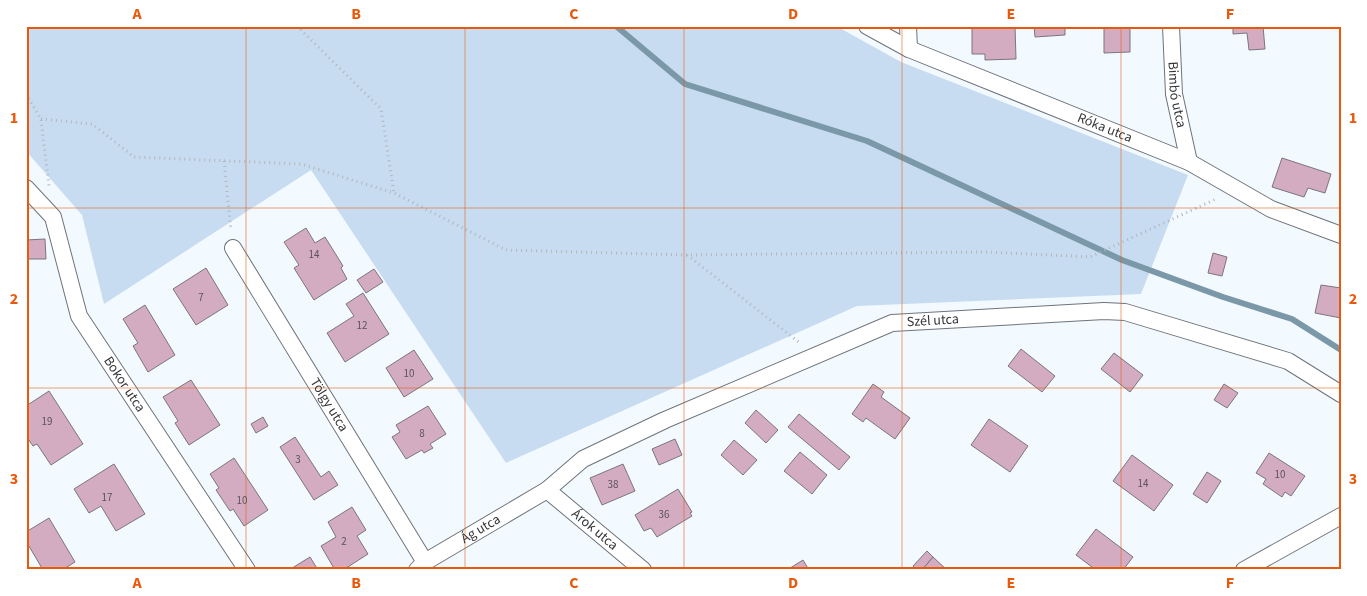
<svg xmlns="http://www.w3.org/2000/svg" width="1367" height="596" font-family="'Source Sans 3',sans-serif">
<style>
.green{fill:#c8dcf1}
.lines{fill:none;stroke-linecap:round;stroke-linejoin:round}
.stream{stroke:#7a98a8;stroke-width:6}
.building{fill:#d3acc2;stroke:#7c7579}
.minor-casing{stroke:#6f747a;stroke-width:18}
.path{stroke:#b1b6bb;stroke-width:3;stroke-dasharray:1 4;stroke-linecap:butt}
.minor{stroke:#fff;stroke-width:16}
.grid{fill:none;stroke:#e8590c;stroke-width:1;stroke-opacity:0.55}
.labels{text-anchor:middle;dominant-baseline:central;stroke-width:4;stroke-linejoin:round;paint-order:stroke}
.number-label{font-size:11px;fill:#5b535a}
.street-label{font-size:14px;fill:#333538;stroke:#fff}
.neatline{fill:none;stroke:#e8590c;stroke-width:2}
.grid-label{font-size:16px;text-anchor:middle;font-weight:bold;fill:#e8590c}
</style>
<rect width="100%" height="100%" fill="#f2f9ff"/>
<!-- green -->
<path class="green" d="M26 26H836L901 62 1188 175 1141 294 857 306 506 463 311 170 104 304 82 215 26 151Z"/>
<g class="lines">
<!-- stream -->
<path class="stream" d="M616 26 685 84 867 141 1122 260 1223 297 1292 319 1341 350"/>
</g>
<!-- building -->
<g class="building">
<path d="M972 26H1015L1016 59 985 60V54H972Z"/>
<path d="M1034 26H1065V35L1035 37Z"/>
<path d="M1104 26H1130V52L1104 53Z"/>
<path d="M1233 26H1263L1265 49 1249 50 1247 33 1233 34Z"/>
<path d="M1282 158 1331 174 1325 193 1308 188 1304 197 1272 187Z"/>
<path d="M306 228 315 243 325 237 343 266 341 268 347 279 314 300 294 268 299 265 284 242Z"/>
<path d="M45 239 46 259H26V240Z"/>
<path d="M1213 253 1227 257 1222 276 1208 273Z"/>
<path d="M206 268 228 305 196 325 173 289Z"/>
<path d="M374 269 383 282 366 293 357 280Z"/>
<path d="M1321 285 1341 288V318L1315 313Z"/>
<path d="M363 293 389 334 345 362 327 333 354 316 346 304Z"/>
<path d="M145 305 175 355 148 372 133 346 138 343 123 319Z"/>
<path d="M1021 349 1055 376 1042 392 1008 366Z"/>
<path d="M414 350 433 379 404 397 386 368Z"/>
<path d="M1114 353 1143 375 1130 392 1101 369Z"/>
<path d="M191 380 220 425 189 445 175 423 178 421 163 397Z"/>
<path d="M873 384 884 392 881 397 910 418 895 439 866 418 863 422 852 414Z"/>
<path d="M1224 384 1238 393 1227 408 1214 400Z"/>
<path d="M49 391 83 444 51 465 37 444 33 446 26 436V406Z"/>
<path d="M428 406 446 434 430 444 433 448 424 453 422 450 406 459 392 437 400 432 396 425Z"/>
<path d="M756 410 778 430 766 443 745 423Z"/>
<path d="M799 414 850 457 839 470 788 427Z"/>
<path d="M263 417 268 426 256 433 251 424Z"/>
<path d="M989 419 1028 446 1010 472 971 445Z"/>
<path d="M295 437 321 477 329 471 338 485 314 500 280 447Z"/>
<path d="M675 439 682 455 659 465 652 449Z"/>
<path d="M734 440 757 460 743 475 721 455Z"/>
<path d="M800 452 827 475 812 494 784 471Z"/>
<path d="M1269 453 1305 476 1291 496 1285 492 1282 497 1263 484 1266 479 1256 473Z"/>
<path d="M1132 455 1173 485 1154 511 1113 481Z"/>
<path d="M234 458 268 510 244 526 233 509 230 511 216 490 219 488 210 474Z"/>
<path d="M114 464 145 514 116 531 101 506 89 513 74 489Z"/>
<path d="M623 464 635 491 602 505 590 478Z"/>
<path d="M1207 472 1221 481 1207 503 1193 494Z"/>
<path d="M678 489 692 512 690 513 692 516 657 537 651 528 644 531 635 515Z"/>
<path d="M352 507 366 530 357 536 368 554 343 570H335L321 546 336 537 328 522Z"/>
<path d="M49 518 75 562 62 570H43L26 541V532Z"/>
<path d="M1096 529 1133 557 1123 570H1096L1076 555Z"/>
<path d="M927 551 933 557 922 570H917L913 566Z"/>
<path d="M310 557 318 570H289Z"/>
<path d="M933 557 947 570H922Z"/>
<path d="M803 560 809 570H787Z"/>
</g>
<g class="lines">
<!-- minor casing -->
<g class="minor-casing">
<g id="minor">
<path id="s1" d="M867 26 909 49 1189 162 1271 209 1341 235"/>
<path d="M908 26 909 49"/>
<path id="s2" d="M1171 26 1174 94 1189 162"/>
<path id="s3" d="M26 188 53 217 79 316 247 570"/>
<path id="s4" d="M233 248 425 562"/>
<path id="s5" d="M547 490 643 570"/>
<path id="s6" d="M417 570 425 562 547 490 583 459 665 420 892 323 1104 311 1125 312 1288 361 1341 394"/>
<path d="M1244 570 1341 516"/>
</g>
</g>
<!-- path -->
<g class="path">
<path d="M297 26 381 109 394 193"/>
<path d="M26 94 41 119 49 186"/>
<path d="M41 119 92 124 134 157 301 164 394 193 506 250 686 255 988 252 1090 257 1216 199"/>
<path d="M224 161 231 230"/>
<path d="M687 255 800 343"/>
</g>
<!-- minor -->
<use href="#minor" class="minor"/>
</g>
<!-- grid -->
<path class="grid" d="M246 26V570M465 26V570M684 26V570M902 26V570M1121 26V570M26 208H1341M26 388H1341"/>
<g class="labels">
<!-- number labels -->
<g class="number-label">
<text x="314" y="254">14</text>
<text x="201" y="297">7</text>
<text x="362" y="325">12</text>
<text x="409" y="373">10</text>
<text x="47" y="421">19</text>
<text x="422" y="433">8</text>
<text x="298" y="459">3</text>
<text x="1280" y="474">10</text>
<text x="1143" y="483">14</text>
<text x="613" y="484">38</text>
<text x="107" y="497">17</text>
<text x="242" y="500">10</text>
<text x="664" y="514">36</text>
<text x="344" y="541">2</text>
</g>
<!-- street labels -->
<g class="street-label">
<text stroke="none"><textPath href="#s2" startOffset="69">Bimbó utca</textPath></text>
<text stroke="none"><textPath href="#s1" startOffset="259">Róka utca</textPath></text>
<text stroke="none"><textPath href="#s6" startOffset="579">Szél utca</textPath></text>
<text stroke="none"><textPath href="#s3" startOffset="224">Bokor utca</textPath></text>
<text stroke="none"><textPath href="#s4" startOffset="184">Tölgy utca</textPath></text>
<text stroke="none"><textPath href="#s6" startOffset="76">Ág utca</textPath></text>
<text stroke="none"><textPath href="#s5" startOffset="62">Árok utca</textPath></text>
</g>
</g>
<!-- border -->
<rect width="1367" height="596" fill="none" stroke="#ffffff" stroke-width="55"/>
<rect x="28" y="28" width="1312" height="540" class="neatline"/>
<g class="grid-label">
<text x="137" y="19">A</text>
<text x="356" y="19">B</text>
<text x="574" y="19">C</text>
<text x="793" y="19">D</text>
<text x="1011" y="19">E</text>
<text x="1230" y="19">F</text>
<text x="14" y="123">1</text>
<text x="1353" y="123">1</text>
<text x="14" y="304">2</text>
<text x="1353" y="304">2</text>
<text x="14" y="484">3</text>
<text x="1353" y="484">3</text>
<text x="137" y="588">A</text>
<text x="356" y="588">B</text>
<text x="574" y="588">C</text>
<text x="793" y="588">D</text>
<text x="1011" y="588">E</text>
<text x="1230" y="588">F</text>
</g>
</svg>
